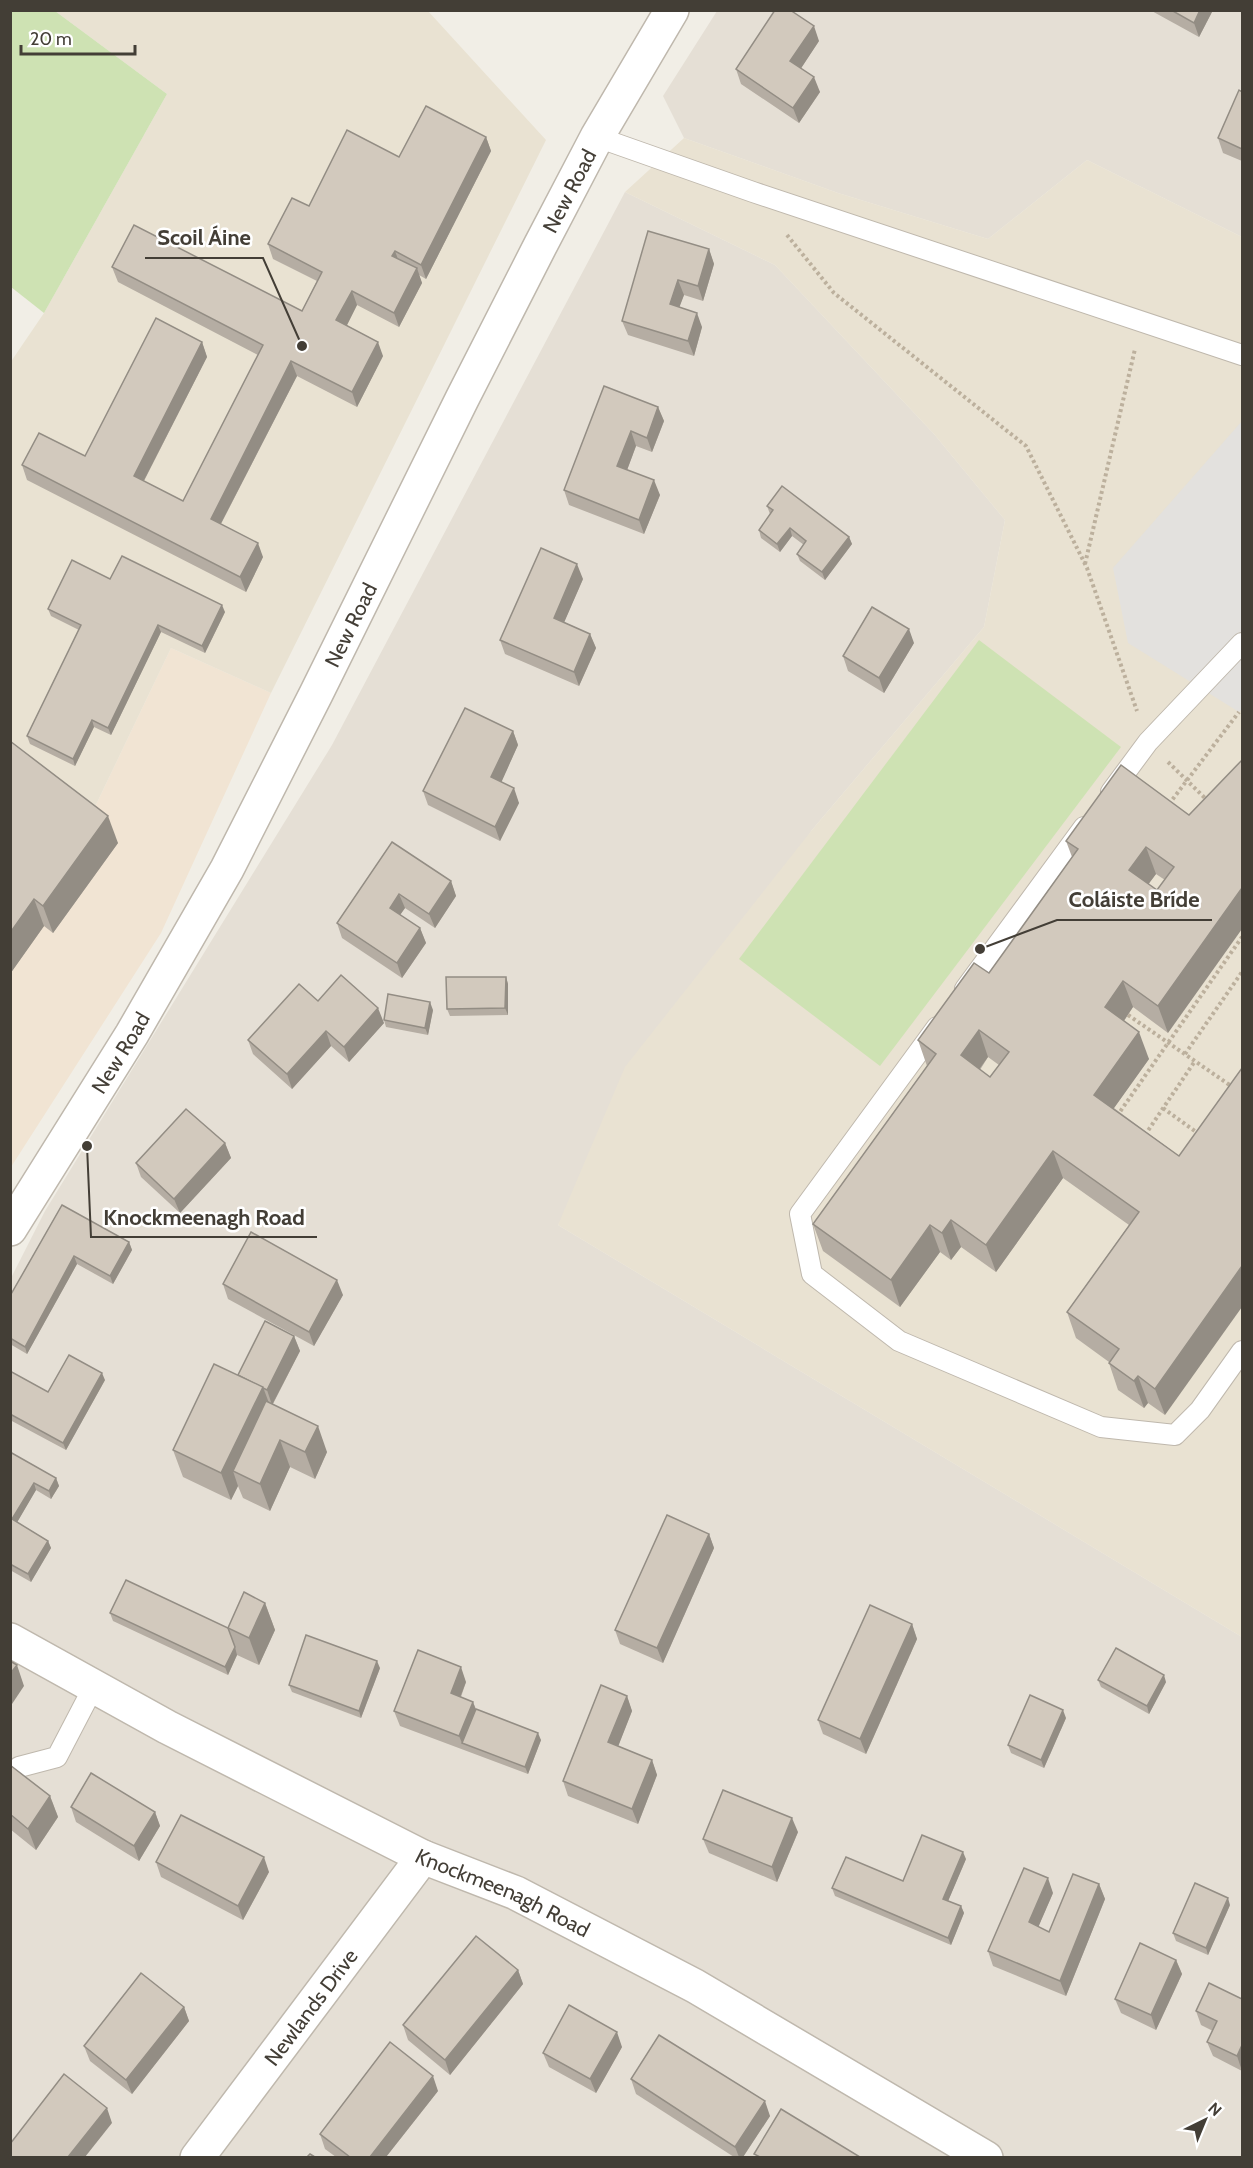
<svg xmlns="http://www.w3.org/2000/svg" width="1253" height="2168" font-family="Cabin,sans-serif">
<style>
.residential{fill:#e5dfd5}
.commercial{fill:#f1e4d3}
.education{fill:#e9e2d2}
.green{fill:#cee2b3}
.parking{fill:#e3e1de}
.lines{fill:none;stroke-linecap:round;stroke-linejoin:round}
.service-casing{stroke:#bfb8ad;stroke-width:22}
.minor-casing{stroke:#bfb8ad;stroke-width:36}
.tertiary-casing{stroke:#bfb8ad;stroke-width:36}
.path{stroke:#bcb09d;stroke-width:4;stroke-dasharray:3 3;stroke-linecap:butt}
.service{stroke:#fff;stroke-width:20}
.minor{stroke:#fff;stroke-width:33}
.tertiary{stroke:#fff;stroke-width:33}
.wall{fill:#b5ada3;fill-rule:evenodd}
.shaded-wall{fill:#938d84}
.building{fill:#d2c9bd;stroke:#938d84;stroke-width:1.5;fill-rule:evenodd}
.labels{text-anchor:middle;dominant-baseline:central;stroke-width:5;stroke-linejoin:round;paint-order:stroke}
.street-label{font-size:21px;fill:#433e36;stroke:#fff}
.leader{fill:none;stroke:#433e36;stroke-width:2}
.callout-dot{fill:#433e36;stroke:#fff;stroke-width:2}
.callout-label{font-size:22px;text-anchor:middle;font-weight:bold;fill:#433e36;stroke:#fff;stroke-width:5;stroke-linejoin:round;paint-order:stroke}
</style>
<rect width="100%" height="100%" fill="#f1eee6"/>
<!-- residential -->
<g class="residential">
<path d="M717 11H1242V237L1087 160 988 239 838 193 684 138 663 96Z"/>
<path d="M625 192 775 265 934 434 1005 520 984 627 812 830 558 1225 1242 1637V2157L11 2158V1278L45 1211 332 745Z"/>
</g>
<!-- commercial -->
<path class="commercial" d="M171 648 271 693 161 933 11 1167V751L92 813Z"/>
<!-- education -->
<g class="education">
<path d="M55 11H428L546 140 271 693 171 648 92 813 11 751 10 363 44 313 167 94Z"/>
<path d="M684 138 838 193 988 239 1087 160 1242 237V1637L558 1225 625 1067 812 830 984 627 1005 520 934 434 775 265 625 192Z"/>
</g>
<!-- green -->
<g class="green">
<path d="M10 11H55L167 94 44 313 11 287Z"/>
<path d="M979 640 1121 747 880 1066 739 959Z"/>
</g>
<!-- parking -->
<path class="parking" d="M1242 421V709L1239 712 1128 643 1113 568Z"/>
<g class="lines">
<!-- service casing -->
<g class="service-casing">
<g id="service">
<path d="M597 137 753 192 1242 355"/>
<path d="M1111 792 1148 742 1242 643"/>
<path d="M965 989 1084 827"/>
<path d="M937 1027 800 1214 812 1274 899 1341 1101 1427 1175 1435 1200 1410 1242 1351"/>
<path d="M19 1767 57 1757 94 1686"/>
</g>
</g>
<!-- minor casing -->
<g class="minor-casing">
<g id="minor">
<path id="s1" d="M10 1640 167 1727 423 1857 516 1893 695 1986 986 2158"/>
<path id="s2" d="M197 2158 423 1857"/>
</g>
</g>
<!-- tertiary casing -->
<g class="tertiary-casing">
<g id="tertiary">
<path id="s3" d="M10 1229 132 1034 227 869 316 694 462 399 540 246 597 137 672 10"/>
</g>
</g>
<!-- path -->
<g class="path">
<path d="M787 235 834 293 1026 446 1087 568 1137 711"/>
<path d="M1085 564 1135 349"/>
<path d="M1168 762 1208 801"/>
<path d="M1169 804 1239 712"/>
<path d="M1128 1015 1234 1088"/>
<path d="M1185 1054 1242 972"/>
<path d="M1163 1108 1199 1134"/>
<path d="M1117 1116 1242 937"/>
<path d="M1145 1135 1195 1061"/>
</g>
<!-- service -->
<use href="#service" class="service"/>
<!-- minor -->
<use href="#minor" class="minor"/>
<!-- tertiary -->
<use href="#tertiary" class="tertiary"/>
</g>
<!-- wall -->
<g class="wall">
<path d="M1150 10H1213L1199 37Z"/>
<path d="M819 41 801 68 820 92 799 123 741 84 736 69Z"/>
<path d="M1242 92V161L1223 153 1218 138Z"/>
<path d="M486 137 491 151 426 279 419 275 422 283 399 327 357 305 347 325 383 356 357 407 297 376 221 524 263 557 246 592 27 480 22 465 85 456 202 342 207 357 144 481 183 501 258 355 118 282 112 267 302 311 317 281 273 259 268 244 309 206 399 157Z"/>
<path d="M709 249 714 264 703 301 684 295 679 307 702 327 694 356 628 335 622 321Z"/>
<path d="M658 407 664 421 652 452 636 446 627 470 660 495 644 534 569 505 564 490Z"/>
<path d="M767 506 849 537 852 544 825 580 800 561 797 554 804 545 792 536 780 552 761 538 759 530 770 514Z"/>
<path d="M110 579 225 612 205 653 161 632 111 735 94 727 75 766 30 744 27 736 79 630 51 616 48 609Z"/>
<path d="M583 579 564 622 590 634 596 648 579 686 505 654 500 640Z"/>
<path d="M914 643 884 693 848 671 843 656Z"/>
<path d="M513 731 518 745 501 782 519 803 500 841 428 805 423 791Z"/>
<path d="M10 741 118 843 53 933 44 926 10 974Z"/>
<path d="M1189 815 1168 1033 1133 1007 1124 1021 1149 1059 1114 1108 1179 1156 1165 1415 1148 1403 1144 1408 1118 1390 1109 1363V1362L1076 1338 1067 1312 1129 1225 1063 1178 996 1272 961 1247 951 1260 940 1252 900 1307 823 1251 813 1224 927 1066 918 1040 989 973 1072 857 1066 841ZM1156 874 1165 880 1157 890 1148 884ZM988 1057 999 1065 990 1077 980 1070Z"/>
<path d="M392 842 451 881 456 896 435 928 405 908 400 915 420 928 426 943 402 978 342 938 337 923Z"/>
<path d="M506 977 508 984V1015L450 1016 447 1009Z"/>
<path d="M318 1001 384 1023 349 1062 331 1046 292 1089 253 1054 248 1040Z"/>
<path d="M433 1010 428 1035 386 1027 384 1020Z"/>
<path d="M225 1143 231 1158 180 1213 141 1177 136 1163Z"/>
<path d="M62 1205 129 1242 132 1250 113 1284 77 1264 27 1354 10 1344V1296Z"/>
<path d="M223 1284 343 1295 314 1346 228 1299Z"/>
<path d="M294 1336 300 1351 273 1404 327 1452 315 1479 290 1467 270 1511 243 1498 238 1486 231 1500 183 1477 173 1450 238 1376Z"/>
<path d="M10 1371 48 1392 105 1380 66 1450 10 1420Z"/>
<path d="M10 1452 56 1478 59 1486 51 1499 36 1490 17 1522 48 1541 51 1548 31 1582 10 1570Z"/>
<path d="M709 1534 714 1548 663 1663 620 1644 615 1630Z"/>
<path d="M265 1603 275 1630 259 1665 237 1655 228 1675 113 1621 110 1613 228 1628Z"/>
<path d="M912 1624 917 1639 866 1754 823 1734 818 1720Z"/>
<path d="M380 1668 361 1718 292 1692 289 1685Z"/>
<path d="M1098 1680 1166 1682 1149 1714 1101 1687Z"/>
<path d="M466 1682 461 1697 473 1702 476 1709 541 1740 528 1774 400 1726 394 1711Z"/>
<path d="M627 1696 632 1711 618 1746 652 1760 657 1775 638 1824 568 1796 563 1781Z"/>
<path d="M1066 1718 1044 1768 1011 1753 1008 1745Z"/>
<path d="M10 1765 50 1796 58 1817 36 1850 10 1829Z"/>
<path d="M71 1807 155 1812 160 1826 139 1861 76 1822Z"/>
<path d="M798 1832 777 1882 709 1853 703 1839Z"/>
<path d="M966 1859 948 1901 961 1906 964 1913 951 1945 835 1896 832 1888 903 1881Z"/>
<path d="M156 1862 269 1872 243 1920 161 1877Z"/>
<path d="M1099 1884 1105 1899 1066 1996 993 1966 988 1951 1053 1893 1038 1927 1049 1932Z"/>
<path d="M1230 1905 1208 1955 1176 1941 1173 1933Z"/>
<path d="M1176 1960 1182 1974 1156 2030 1121 2013 1115 1999Z"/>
<path d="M518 1970 523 1984 450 2075 408 2040 403 2025Z"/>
<path d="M1242 1999V2071L1213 2056 1207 2042 1213 2031 1201 2025 1196 2011Z"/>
<path d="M184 2007 189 2021 132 2094 90 2061 84 2046Z"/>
<path d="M622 2047 596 2093 549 2067 543 2053Z"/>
<path d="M631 2079 770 2116 743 2157H734L636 2094Z"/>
<path d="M438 2091 386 2157H336L325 2149 320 2134Z"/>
</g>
<!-- shaded-wall -->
<g class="shaded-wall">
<path d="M1200 10H1213L1199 37 1194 23Z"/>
<path d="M814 26 819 41 796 76 790 61Z"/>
<path d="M814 77 820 92 799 123 793 108Z"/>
<path d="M486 137 491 151 426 279 421 265Z"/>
<path d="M709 249 714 264 703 301 698 286Z"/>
<path d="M395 251 400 265 392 256Z"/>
<path d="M417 268 422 283 399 327 394 313Z"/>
<path d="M678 280 684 295 675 319 670 304Z"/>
<path d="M352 291 357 305 342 335 336 320Z"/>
<path d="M697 313 702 327 694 356 688 341Z"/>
<path d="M202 342 207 357 139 490 134 476Z"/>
<path d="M378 342 383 356 357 407 352 392Z"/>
<path d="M291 361 297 376 216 533 211 519Z"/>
<path d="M658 407 664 421 652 452 647 438Z"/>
<path d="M631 431 636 446 623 481 617 466Z"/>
<path d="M654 480 660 495 644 534 639 520Z"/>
<path d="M790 528 792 536 780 552 777 544Z"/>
<path d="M849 537 852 544 825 580 822 572Z"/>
<path d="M258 543 263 557 246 592 240 577Z"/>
<path d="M577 564 583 579 560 632 554 618Z"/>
<path d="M222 605 225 612 205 653 202 646Z"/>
<path d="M158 625 161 632 111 735 108 728Z"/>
<path d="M909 629 914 643 884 693 879 678Z"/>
<path d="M590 634 596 648 579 686 574 672Z"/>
<path d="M92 720 94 727 75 766 73 759Z"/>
<path d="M513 731 518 745 497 792 491 777Z"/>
<path d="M514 788 519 803 500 841 495 827Z"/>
<path d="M108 816 118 843 53 933 43 906Z"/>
<path d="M1146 847 1156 874 1139 897 1129 870Z"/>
<path d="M451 881 456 896 435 928 429 914Z"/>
<path d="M1242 888V929L1168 1033 1158 1006Z"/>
<path d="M399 894 405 908 395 922 390 908Z"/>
<path d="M34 899 44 926 10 974V933Z"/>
<path d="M420 928 426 943 402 978 397 963Z"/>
<path d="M506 977 508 984V1015L505 1008Z"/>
<path d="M1123 981 1133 1007 1115 1034 1105 1007Z"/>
<path d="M430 1002 433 1010 428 1035 425 1028Z"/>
<path d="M378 1008 384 1023 349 1062 344 1047Z"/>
<path d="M979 1030 988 1057 970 1082 961 1055Z"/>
<path d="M326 1031 331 1046 292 1089 287 1074Z"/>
<path d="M1139 1032 1149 1059 1104 1122 1094 1095Z"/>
<path d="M225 1143 231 1158 180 1213 174 1199Z"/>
<path d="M1053 1151 1063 1178 996 1272 986 1245Z"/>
<path d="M951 1220 961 1247 951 1260 942 1233Z"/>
<path d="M930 1225 940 1252 900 1307 891 1280Z"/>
<path d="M129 1242 132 1250 113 1284 110 1276Z"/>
<path d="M74 1256 77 1264 27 1354 25 1347Z"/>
<path d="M1242 1266V1307L1165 1415 1155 1389Z"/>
<path d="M337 1280 343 1295 314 1346 309 1332Z"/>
<path d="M294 1336 300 1351 272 1405 267 1390Z"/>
<path d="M102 1373 105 1380 66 1450 63 1443Z"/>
<path d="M1138 1376 1148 1403 1144 1408 1134 1381Z"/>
<path d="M263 1387 273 1414 233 1471 238 1486 231 1500 221 1473Z"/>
<path d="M318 1426 327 1452 315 1479 305 1452Z"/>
<path d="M280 1440 290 1467 270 1511 260 1484Z"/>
<path d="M56 1478 59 1486 51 1499 49 1491Z"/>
<path d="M34 1483 36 1490 15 1526 12 1519Z"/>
<path d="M709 1534 714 1548 663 1663 657 1648Z"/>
<path d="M48 1541 51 1548 31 1582 28 1574Z"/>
<path d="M265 1603 275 1630 259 1665 249 1638Z"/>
<path d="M912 1624 917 1639 866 1754 860 1739Z"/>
<path d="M235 1647 237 1655 228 1675 225 1667Z"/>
<path d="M377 1661 380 1668 361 1718 359 1711Z"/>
<path d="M17 1665 24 1686 10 1707V1674Z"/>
<path d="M461 1667 466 1682 456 1708 451 1693Z"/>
<path d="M1164 1675 1166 1682 1149 1714 1147 1706Z"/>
<path d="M627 1696 632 1711 614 1757 608 1742Z"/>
<path d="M473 1702 478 1716 462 1743 459 1736Z"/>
<path d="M1063 1710 1066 1718 1044 1768 1041 1760Z"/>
<path d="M538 1733 541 1740 528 1774 525 1767Z"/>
<path d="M652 1760 657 1775 638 1824 632 1809Z"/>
<path d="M50 1796 58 1817 36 1850 28 1829Z"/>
<path d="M155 1812 160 1826 139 1861 134 1846Z"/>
<path d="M792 1818 798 1832 777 1882 772 1867Z"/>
<path d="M963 1852 966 1859 946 1906 943 1899Z"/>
<path d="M264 1857 269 1872 243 1920 238 1906Z"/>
<path d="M1048 1878 1053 1893 1034 1937 1029 1922Z"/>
<path d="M1099 1884 1105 1899 1066 1996 1060 1981Z"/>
<path d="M1228 1898 1230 1905 1208 1955 1206 1948Z"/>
<path d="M961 1906 964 1913 951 1945 948 1938Z"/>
<path d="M1176 1960 1182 1974 1156 2030 1151 2015Z"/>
<path d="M518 1970 523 1984 450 2075 445 2060Z"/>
<path d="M184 2007 189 2021 132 2094 126 2080Z"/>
<path d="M617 2032 622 2047 596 2093 590 2079Z"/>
<path d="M1242 2045V2071L1237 2056Z"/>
<path d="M433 2076 438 2091 386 2157H370Z"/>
<path d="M765 2101 770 2116 743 2157H739L735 2147Z"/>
<path d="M107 2108 112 2123 85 2157H68Z"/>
</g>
<!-- building -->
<g class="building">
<path d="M775 10H790L814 26 790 61 814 77 793 108 736 69Z"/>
<path d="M1171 10H1200L1194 23Z"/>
<path d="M1239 90 1242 92V149L1218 138Z"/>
<path d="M426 106 486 137 421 265 395 251 392 256 417 268 394 313 352 291 336 320 378 342 352 392 291 361 211 519 258 543 240 577 22 465 39 433 85 456 156 318 202 342 134 476 183 501 263 345 112 267 134 225 302 311 322 272 268 244 292 198 309 206 347 130 399 157Z"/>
<path d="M648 231 709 249 698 286 678 280 670 304 697 313 688 341 622 321Z"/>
<path d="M604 386 658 407 647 438 631 431 617 466 654 480 639 520 564 490Z"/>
<path d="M782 486 849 537 822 572 797 554 806 541 790 528 777 544 759 530 773 510 767 506Z"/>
<path d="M541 548 577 564 554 618 590 634 574 672 500 640Z"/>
<path d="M122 556 222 605 202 646 158 625 108 728 92 720 73 759 27 736 81 625 48 609 72 560 110 579Z"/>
<path d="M872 607 909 629 879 678 843 656Z"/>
<path d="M465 708 513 731 491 777 514 788 495 827 423 791Z"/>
<path d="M10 741 108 816 43 906 34 899 10 933Z"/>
<path d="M1242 760V888L1158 1006 1123 981 1105 1007 1139 1032 1094 1095 1179 1156 1242 1068V1266L1155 1389 1138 1376 1134 1381 1109 1363 1119 1349 1067 1312 1139 1212 1053 1151 986 1245 951 1220 942 1233 930 1225 891 1280 813 1224 936 1054 918 1040 974 963 989 973 1078 849 1066 841 1121 765 1189 815ZM1146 847 1174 867 1157 890 1129 870ZM979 1030 1009 1052 990 1077 961 1055Z"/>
<path d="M392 842 451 881 429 914 399 894 390 908 420 928 397 963 337 923Z"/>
<path d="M341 975 378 1008 344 1047 326 1031 287 1074 248 1040 299 984 318 1001Z"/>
<path d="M446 977H506L505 1008 447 1009Z"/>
<path d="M388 994 430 1002 425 1028 384 1020Z"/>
<path d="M186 1109 225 1143 174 1199 136 1163Z"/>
<path d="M62 1205 129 1242 110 1276 74 1256 25 1347 10 1338V1296Z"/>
<path d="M251 1232 337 1280 309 1332 223 1284Z"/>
<path d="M265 1321 294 1336 267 1390 238 1375Z"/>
<path d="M69 1355 102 1373 63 1443 10 1414V1371L48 1392Z"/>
<path d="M214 1364 263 1387 221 1473 173 1450Z"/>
<path d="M266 1401 318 1426 305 1452 280 1440 260 1484 233 1471Z"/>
<path d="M10 1452 56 1478 49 1491 34 1483 12 1519 48 1541 28 1574 10 1564Z"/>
<path d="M667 1515 709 1534 657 1648 615 1630Z"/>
<path d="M126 1580 228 1628 235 1647 225 1667 110 1613Z"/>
<path d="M244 1592 265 1603 249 1638 228 1628Z"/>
<path d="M870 1605 912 1624 860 1739 818 1720Z"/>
<path d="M306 1635 377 1661 359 1711 289 1685Z"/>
<path d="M1116 1648 1164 1675 1147 1706 1098 1680Z"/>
<path d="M418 1650 461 1667 451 1693 473 1702 459 1736 394 1711Z"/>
<path d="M10 1661 17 1665 10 1674Z"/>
<path d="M601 1685 627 1696 608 1742 652 1760 632 1809 563 1781Z"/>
<path d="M1030 1695 1063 1710 1041 1760 1008 1745Z"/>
<path d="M476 1709 538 1733 525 1767 462 1743Z"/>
<path d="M10 1765 50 1796 28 1829 10 1814Z"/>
<path d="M91 1773 155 1812 134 1846 71 1807Z"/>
<path d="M723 1790 792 1818 772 1867 703 1839Z"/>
<path d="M181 1815 264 1857 238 1906 156 1862Z"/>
<path d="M922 1835 963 1852 943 1899 961 1906 948 1938 832 1888 846 1857 903 1881Z"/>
<path d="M1024 1868 1048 1878 1029 1922 1049 1932 1073 1874 1099 1884 1060 1981 988 1951Z"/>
<path d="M1195 1883 1228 1898 1206 1948 1173 1933Z"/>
<path d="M476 1936 518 1970 445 2060 403 2025Z"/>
<path d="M1140 1943 1176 1960 1151 2015 1115 1999Z"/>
<path d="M141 1973 184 2007 126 2080 84 2046Z"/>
<path d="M1209 1983 1242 1999V2045L1237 2056 1207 2042 1217 2021 1196 2011Z"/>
<path d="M569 2005 617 2032 590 2079 543 2053Z"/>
<path d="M659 2035 765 2101 735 2147 631 2079Z"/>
<path d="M390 2042 433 2076 370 2157H350L320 2134Z"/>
<path d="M64 2074 107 2108 68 2157H10V2144Z"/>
<path d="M781 2109 860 2157H760L754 2154Z"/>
<path d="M310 2154 315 2157H307Z"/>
</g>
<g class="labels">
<!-- street labels -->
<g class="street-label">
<text stroke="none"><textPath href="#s3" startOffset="1180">New Road</textPath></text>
<text stroke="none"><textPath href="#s3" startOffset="694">New Road</textPath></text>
<text stroke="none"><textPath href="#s3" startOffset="208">New Road</textPath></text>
<text stroke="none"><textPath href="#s1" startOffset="554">Knockmeenagh Road</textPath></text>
<text stroke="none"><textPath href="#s2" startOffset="189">Newlands Drive</textPath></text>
</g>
</g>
<!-- callouts -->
<path class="leader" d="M302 346L263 258H145M980 949L1057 920H1212M87 1146L91 1237H317"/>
<g class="callout-dot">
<circle cx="302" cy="346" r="6"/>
<circle cx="980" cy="949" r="6"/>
<circle cx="87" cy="1146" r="6"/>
</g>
<g class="callout-label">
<text x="204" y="245">Scoil Áine</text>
<text x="1134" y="907">Coláiste Bríde</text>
<text x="204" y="1225">Knockmeenagh Road</text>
</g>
<!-- border -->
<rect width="1253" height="2168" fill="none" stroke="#433e36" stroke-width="24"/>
<!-- north arrow -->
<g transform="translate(1205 2120) rotate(43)" stroke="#ffffff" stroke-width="4.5" paint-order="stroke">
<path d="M0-4.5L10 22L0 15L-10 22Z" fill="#433e36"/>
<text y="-9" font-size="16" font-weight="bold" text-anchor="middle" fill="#433e36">N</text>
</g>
<!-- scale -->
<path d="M21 45v9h114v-9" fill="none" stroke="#433e36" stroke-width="3"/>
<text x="30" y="45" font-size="18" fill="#433e36" stroke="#ffffff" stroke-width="4.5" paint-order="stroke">20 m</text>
</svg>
